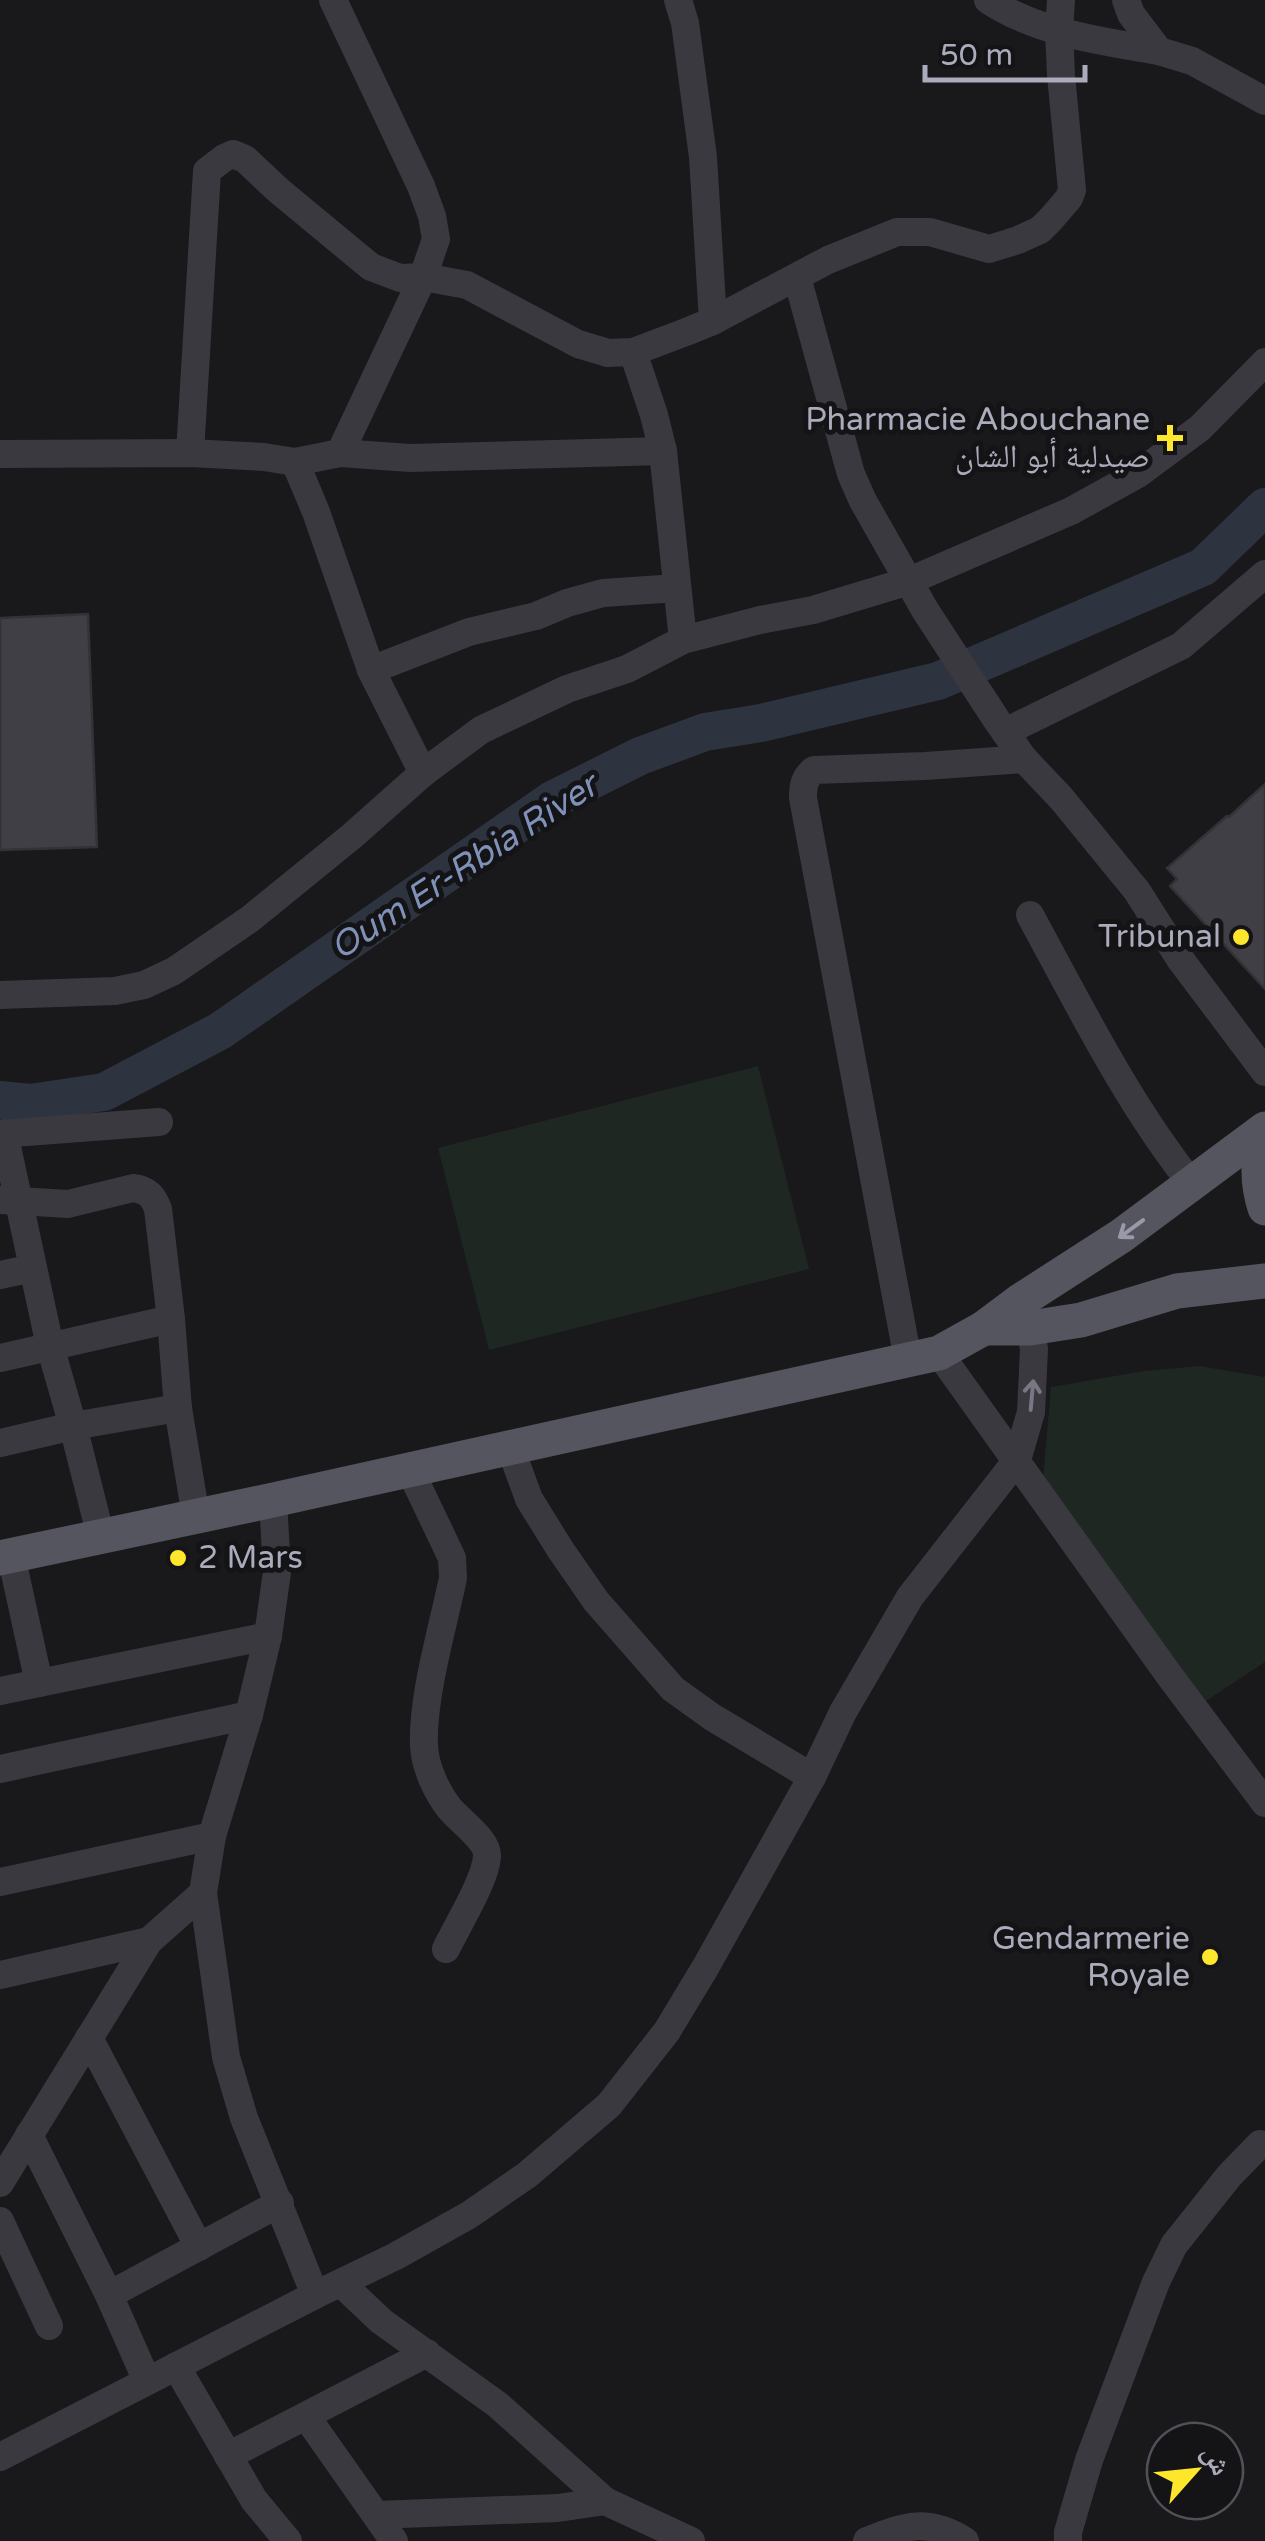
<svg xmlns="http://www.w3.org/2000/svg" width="1265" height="2541" font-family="'Varela Round','Noto Naskh Arabic',sans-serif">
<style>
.green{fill:#1e2721}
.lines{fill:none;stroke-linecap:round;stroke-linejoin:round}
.river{stroke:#2d3440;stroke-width:38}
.building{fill:#403f45;stroke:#333237;stroke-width:2.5}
.minor{stroke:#3a3940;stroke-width:28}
.major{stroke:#55555f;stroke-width:35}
.oneway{stroke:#999aa9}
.oneway2{stroke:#787884}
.poi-dot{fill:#fee62d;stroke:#141316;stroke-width:4}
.labels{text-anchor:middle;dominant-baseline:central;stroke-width:10;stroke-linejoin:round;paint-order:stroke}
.poi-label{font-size:32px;fill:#aaabbb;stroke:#141316;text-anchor:end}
.water-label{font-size:35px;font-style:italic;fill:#7f91b8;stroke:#141316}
</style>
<rect width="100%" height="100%" fill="#19181b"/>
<!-- green -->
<g class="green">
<path d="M758 1066 809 1269 489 1350 438 1148Z"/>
<path d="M1200 1366 1265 1377V1662L1200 1705 1043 1479 1051 1387 1144 1371Z"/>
</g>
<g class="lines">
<!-- river -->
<path class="river" d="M0 1100 30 1103 104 1092 220 1031 552 800 640 756 705 732 761 723 938 681 1203 567 1265 507"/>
</g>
<!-- building -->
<g class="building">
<path d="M88 614 97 847 0 850V618Z"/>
<path d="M1265 784V989L1170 886 1177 879 1167 868 1227 816 1229 817Z"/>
</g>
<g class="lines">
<!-- minor -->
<g class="minor">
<path d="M333 0 421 186 432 216 436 239 423 277 340 453"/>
<path d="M678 0 685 23 703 157 713 321"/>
<path d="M988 0C1038 33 1101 41 1159 51"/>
<path d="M1126 0 1131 14 1159 51 1192 61 1265 101"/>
<path d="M797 277 851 474 863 501 925 610 996 719 1024 759 1061 798 1137 891 1180 959 1265 1072"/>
<path d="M633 352 654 415 663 451 683 640"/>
<path d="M190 453 207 171 224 158 233 154 245 159 278 190 371 267 400 278 423 277 467 285 578 344 608 353 633 352 686 332 713 321 828 260 897 232H930L989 249 1018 240 1040 230 1051 219 1069 198 1072 190 1061 75 1059 31 1061 0"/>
<path d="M0 454 190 453 264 457 295 462 340 453 410 458 663 451"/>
<path d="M295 462 316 512 371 670 423 773"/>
<path d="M371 670 469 632 536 616 567 603 603 593 677 588"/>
<path d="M1005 732 1181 646 1265 574"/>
<path d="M1030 915C1079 1005 1128 1104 1192 1184"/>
<path d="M0 995 115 991 144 985 174 971 250 919 352 836 423 773 481 730 567 689 627 669 683 640 760 620 813 610 909 581 1071 511 1138 474 1200 428 1265 362"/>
<path d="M4 1133 50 1346 73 1426 101 1537"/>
<path d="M0 1134 159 1122"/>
<path d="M0 1200 68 1204 133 1188C148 1190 153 1196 158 1209L171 1319 178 1408 196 1517"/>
<path d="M0 1275 33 1268"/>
<path d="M939 1353 1169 1675 1265 1803"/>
<path d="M0 1358 171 1319"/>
<path d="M908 1360 803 798C803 786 804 778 814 770L925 766 1024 759"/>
<path d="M0 1443 73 1426 178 1408"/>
<path d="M510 1447 529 1499 560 1549 596 1601 673 1689 712 1717 812 1777"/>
<path d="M410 1470 452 1558 453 1578C443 1627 422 1696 424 1746 425 1767 437 1793 450 1809 460 1821 489 1841 487 1857 485 1881 457 1926 446 1949"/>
<path d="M273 1500 277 1572 268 1636 249 1715 212 1836 203 1893 226 2057 244 2118 315 2295"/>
<path d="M11 1555 39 1683"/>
<path d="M0 1691 268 1636"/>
<path d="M0 1769 249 1715"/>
<path d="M0 1882 212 1836"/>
<path d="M0 1975 149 1941"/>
<path d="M89 2038 199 2247"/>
<path d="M29 2135 109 2295 147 2381"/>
<path d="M0 2183 149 1941 203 1893"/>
<path d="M0 2221 49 2326"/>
<path d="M341 2283 381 2321 498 2405 605 2501 691 2541"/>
<path d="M109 2295 280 2203"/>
<path d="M176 2366 254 2500 288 2541"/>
<path d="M306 2416 394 2541"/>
<path d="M228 2456 427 2353"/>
<path d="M0 2457 315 2295 396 2256 469 2215 527 2175 609 2105 667 2031 705 1968 812 1777 843 1712 910 1597 1017 1460 1031 1412 1034 1349 1030 1328"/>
<path d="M377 2515 558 2508 605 2501"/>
<path d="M867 2541C905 2525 929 2518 965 2541"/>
<path d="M1068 2541V2532L1089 2460 1156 2282 1174 2245 1229 2176 1260 2144"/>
</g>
<!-- major -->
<g class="major">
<path d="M1265 1130C1258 1158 1256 1180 1265 1208"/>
<path d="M984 1328H1030L1081 1320 1177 1291 1265 1281"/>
<path d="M0 1558 273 1500 939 1353 984 1328 1020 1301 1121 1236 1265 1129"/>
</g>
</g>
<!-- one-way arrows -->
<defs><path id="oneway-shaft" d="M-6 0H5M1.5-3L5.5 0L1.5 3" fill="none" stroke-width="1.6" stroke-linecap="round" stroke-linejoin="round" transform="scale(2.5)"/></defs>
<use class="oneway" href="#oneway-shaft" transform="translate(1131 1229) rotate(144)"/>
<use class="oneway2" href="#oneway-shaft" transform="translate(1032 1395) rotate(-85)"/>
<!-- markers -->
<g class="poi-dot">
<path d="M1165 423h10v10h10v10h-10v10h-10v-10h-10v-10h10z"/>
<circle cx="1241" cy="937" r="10"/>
<circle cx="178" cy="1558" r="10"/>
<circle cx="1210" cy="1957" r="10"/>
</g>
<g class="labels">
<!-- poi labels -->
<g class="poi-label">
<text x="1150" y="420">Pharmacie Abouchane<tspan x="1150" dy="37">صيدلية أبو الشان</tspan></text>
<text x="1221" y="937">Tribunal</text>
<text x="198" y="1558" text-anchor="start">2 Mars</text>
<text x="1190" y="1939">Gendarmerie<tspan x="1190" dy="37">Royale</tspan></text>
</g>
<!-- water labels -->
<g class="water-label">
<text transform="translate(464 867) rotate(-33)">Oum Er-Rbia River</text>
</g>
</g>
<!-- north arrow -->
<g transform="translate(1195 2471) rotate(63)"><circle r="48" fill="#141316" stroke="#505058" stroke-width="2.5"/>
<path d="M0-8L18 38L0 25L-18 38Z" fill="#fee62d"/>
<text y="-15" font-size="28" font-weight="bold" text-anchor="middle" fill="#aaabbb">ش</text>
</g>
<!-- scale -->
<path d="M925 65v15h160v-15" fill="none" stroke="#aaabbb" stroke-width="5"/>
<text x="940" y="65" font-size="30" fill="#aaabbb" stroke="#141316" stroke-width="8" paint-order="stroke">50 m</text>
</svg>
